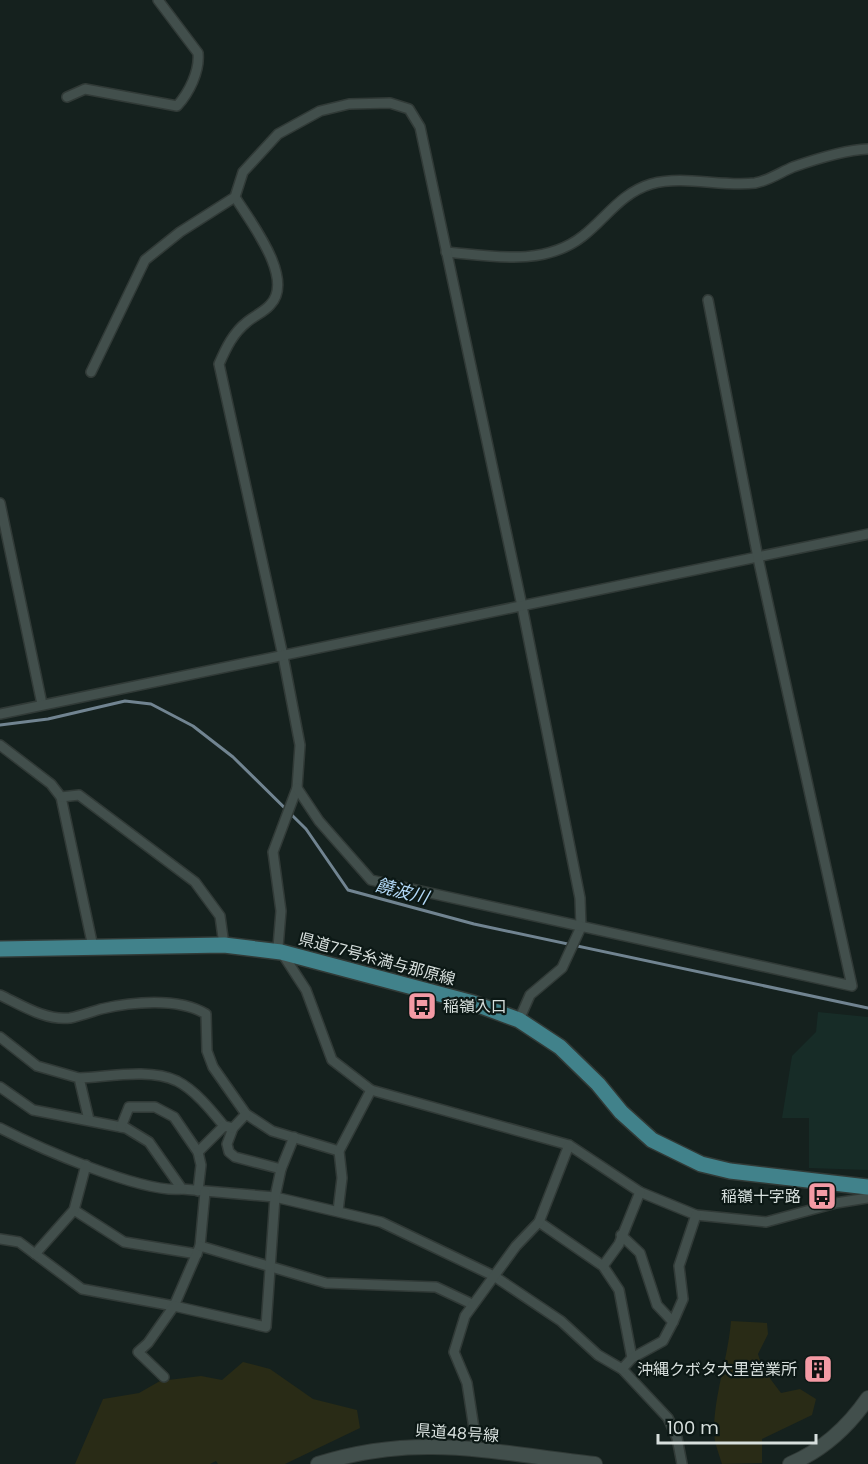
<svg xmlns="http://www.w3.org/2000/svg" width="868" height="1464" font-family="Poppins,'Noto Sans JP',sans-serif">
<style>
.built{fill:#172c27}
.green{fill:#292b16}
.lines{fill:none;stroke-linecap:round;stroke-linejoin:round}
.stream{stroke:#718491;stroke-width:3}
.street-casing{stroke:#313a37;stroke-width:12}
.secondary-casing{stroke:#313a37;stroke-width:16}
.primary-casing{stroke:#313a37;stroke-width:18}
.street{stroke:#424f4c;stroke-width:9}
.secondary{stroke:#424f4c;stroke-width:14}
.primary{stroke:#41828b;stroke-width:15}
.labels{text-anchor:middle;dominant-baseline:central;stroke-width:4.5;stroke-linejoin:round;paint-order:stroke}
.street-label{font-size:16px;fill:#d7dfdd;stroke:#0c1815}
.poi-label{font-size:16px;fill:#d7dfdd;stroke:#0c1815;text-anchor:end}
.water-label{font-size:18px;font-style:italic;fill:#b2d8f7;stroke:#0c1815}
</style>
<rect width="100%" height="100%" fill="#15211e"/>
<!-- built -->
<path class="built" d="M818 1012 868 1017V1170L809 1168V1118H782L792 1056 816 1032Z"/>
<!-- green -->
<g class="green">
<path d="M731 1321 767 1323 768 1334 758 1354C762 1369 772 1381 781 1393L800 1389 816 1399 812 1415 762 1439V1463L722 1464C719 1454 714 1442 714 1432 714 1394 728 1359 731 1321Z"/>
<path d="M243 1362 270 1369 313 1399 357 1410 360 1428 285 1464H218L216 1461 210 1464H75L103 1399 139 1393 160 1381 201 1376 222 1380Z"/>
</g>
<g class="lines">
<!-- stream -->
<path class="stream" d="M0 725 48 719 125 701 151 704 193 726 233 757 306 829 348 890 474 924 868 1008"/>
<!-- street casing -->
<g class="street-casing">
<g id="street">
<path d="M67 97 85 89 177 106C189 93 200 71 198 53L158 0"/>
<path d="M235 197C249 220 296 279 270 305 264 312 254 316 247 322 233 333 226 348 219 364L283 656 300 745 297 788 273 852 281 911 278 947 306 990 332 1060 371 1090 569 1145 640 1192 696 1215 766 1222 836 1203 868 1198"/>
<path d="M446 252C491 256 544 267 583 236 606 218 621 193 651 184 684 175 721 187 755 183 768 181 781 172 793 167 816 159 844 150 868 149"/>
<path d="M91 372 145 260 180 232 235 197 243 172 278 134 320 111 349 104 390 103 409 109 420 127 522 606 580 898 581 927 562 968 530 995 519 1020"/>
<path d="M0 503 42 704"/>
<path d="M0 714 868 534"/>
<path d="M0 745 51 784 61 797 93 947"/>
<path d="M297 788 319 821 371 880 852 986 758 558 708 300"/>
<path d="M61 797 79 795 195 882 220 916 224 945"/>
<path d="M0 995C21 1005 46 1021 70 1018 80 1016 91 1012 101 1009 131 1002 178 997 206 1014L207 1051 213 1067 246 1114 272 1131 339 1151"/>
<path d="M0 1037 37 1066 79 1078 89 1120"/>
<path d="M79 1078C108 1077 149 1068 177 1081 195 1090 211 1110 224 1126"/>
<path d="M0 1087 33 1110 126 1128 149 1142 182 1189 275 1197 381 1222 494 1276 561 1321 598 1355 622 1369 668 1418 677 1438 682 1464"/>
<path d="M121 1127 129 1107H155L174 1117 198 1152 201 1165 198 1191"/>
<path d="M0 1128C37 1147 143 1194 182 1189"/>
<path d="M233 1128 227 1144 229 1152 235 1157 281 1169"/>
<path d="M198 1152 224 1126 233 1128 246 1114"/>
<path d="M74 1210 124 1242 197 1254"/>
<path d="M338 1211 342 1178 339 1151 371 1090"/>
<path d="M539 1222 603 1266 619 1290 632 1358"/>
<path d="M621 1235 640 1253 657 1305 673 1322"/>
<path d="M0 1239 19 1242 82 1289 174 1306 200 1246 205 1192"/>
<path d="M200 1246 326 1283 436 1287 472 1304"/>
<path d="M35 1254 74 1210 86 1165"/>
<path d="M603 1266 619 1244 640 1192"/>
<path d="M622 1369 632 1358 663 1341 673 1322 683 1299 679 1266 696 1215"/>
<path d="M164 1377 138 1352 148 1343 174 1306 266 1327 275 1197 281 1169 294 1137"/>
<path d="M477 1448 467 1383 454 1352 465 1316 516 1246 539 1222 569 1145"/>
</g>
</g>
<!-- secondary casing -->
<g class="secondary-casing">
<g id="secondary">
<path d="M318 1464C419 1432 494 1453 595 1464"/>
<path d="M790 1464C823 1450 848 1427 868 1398"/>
</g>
</g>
<!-- primary casing -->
<g class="primary-casing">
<path id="primary" d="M0 949 224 945 281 952 473 1003 519 1020 560 1047 598 1084 621 1112 652 1140 701 1164 730 1171 868 1187"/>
</g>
<!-- street -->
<use href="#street" class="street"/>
<!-- secondary -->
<use href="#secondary" class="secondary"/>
<!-- primary -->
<use href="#primary" class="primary"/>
</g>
<!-- icons -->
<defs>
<g id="bus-square" transform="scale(1.5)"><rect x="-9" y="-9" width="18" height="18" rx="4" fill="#f49aa4" stroke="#0c1815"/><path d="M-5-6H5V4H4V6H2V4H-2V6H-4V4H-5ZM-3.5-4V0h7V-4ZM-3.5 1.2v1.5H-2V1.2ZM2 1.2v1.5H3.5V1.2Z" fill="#111"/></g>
<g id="building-square" transform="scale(1.5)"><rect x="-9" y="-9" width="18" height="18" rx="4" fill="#f49aa4" stroke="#0c1815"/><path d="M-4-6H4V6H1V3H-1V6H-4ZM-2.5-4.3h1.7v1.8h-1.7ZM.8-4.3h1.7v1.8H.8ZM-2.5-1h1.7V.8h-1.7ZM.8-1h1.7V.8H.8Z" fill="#111"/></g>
</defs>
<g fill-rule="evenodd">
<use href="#bus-square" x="422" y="1006"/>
<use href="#bus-square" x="822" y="1196"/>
<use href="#building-square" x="818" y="1369"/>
</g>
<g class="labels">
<!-- street labels -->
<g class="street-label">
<text transform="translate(377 959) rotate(15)">県道77号糸満与那原線</text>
<text transform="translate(457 1433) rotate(4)">県道48号線</text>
</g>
<!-- poi labels -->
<g class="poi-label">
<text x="443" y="1006" text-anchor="start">稲嶺入口</text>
<text x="801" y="1196">稲嶺十字路</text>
<text x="797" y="1369">沖縄クボタ大里営業所</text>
</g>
<!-- water labels -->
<g class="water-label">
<text transform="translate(402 891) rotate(15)">饒波川</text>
</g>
</g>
<!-- scale -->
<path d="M658 1434v9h158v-9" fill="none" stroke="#d7dfdd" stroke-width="3"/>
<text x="667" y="1434" font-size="18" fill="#d7dfdd" stroke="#0c1815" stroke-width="4.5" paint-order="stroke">100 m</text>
</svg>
